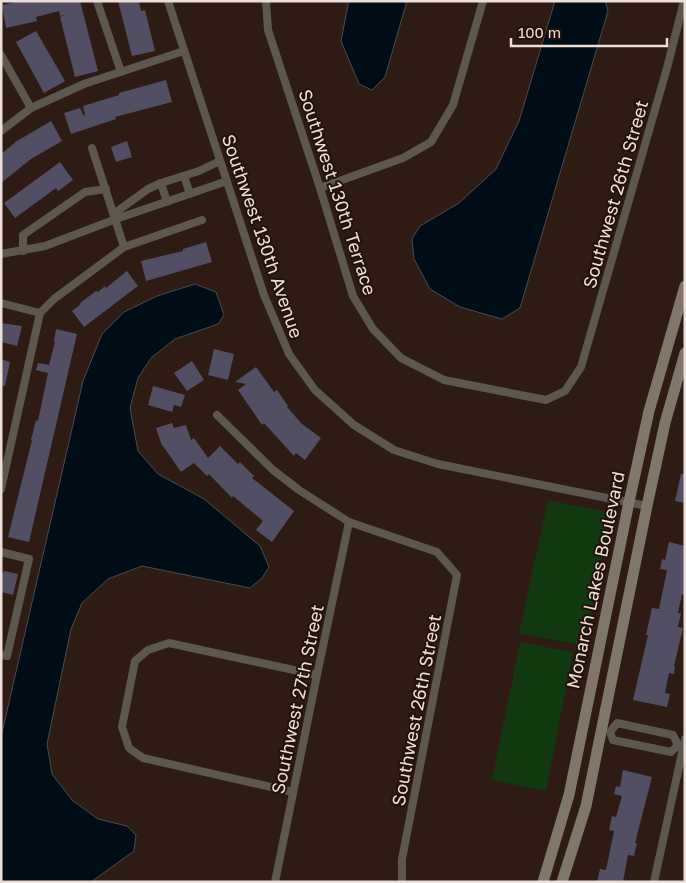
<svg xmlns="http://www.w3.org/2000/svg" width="686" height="883" font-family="'Golos Text',sans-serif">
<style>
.green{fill:#11380f}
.water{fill:#000d16;stroke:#474c50}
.building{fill:#524f64}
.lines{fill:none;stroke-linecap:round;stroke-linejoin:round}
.street{stroke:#5e574f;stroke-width:8}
.secondary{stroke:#807669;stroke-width:11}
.labels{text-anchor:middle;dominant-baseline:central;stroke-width:4;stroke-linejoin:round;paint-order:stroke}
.street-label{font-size:18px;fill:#ecded8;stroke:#24120a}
</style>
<rect width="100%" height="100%" fill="#2e1b13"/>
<!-- green -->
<g class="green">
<path d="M548 500 612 513 585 646 519 633Z"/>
<path d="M520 642 573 652 546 791 492 780Z"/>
</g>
<!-- water -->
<g class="water">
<path d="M348 1H407L385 77 372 90 359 84 341 41 348 5Z"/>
<path d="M555 1H605L608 11 520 308 502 319 460 307 430 289 414 259 412 239 420 226 459 203 496 169 519 121Z"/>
<path d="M195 284 216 292 224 315 218 324 175 339 151 358 138 378 130 408 138 451 158 474 204 499 260 546 269 567 262 578 250 588 142 566 108 579 82 603 71 629 47 744 52 774 72 800 98 819 127 826 136 835 134 851 91 882H1V737L83 381 102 334 124 312 157 296Z"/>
</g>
<!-- building -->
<g class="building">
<path d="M21 1H80L98 71 75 77 60 17 64 15 60 16 59 11 36 17 37 21 6 28 2 5Z"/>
<path d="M118 1H139L141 11 145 10 155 51 132 56Z"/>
<path d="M36 31 65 81 44 93 16 42Z"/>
<path d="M166 80 172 102 115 117 116 119 71 134 64 113 80 108 84 116 85 115 83 106 119 95V93Z"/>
<path d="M51 121 62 141 31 159 1 183V154L17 141Z"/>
<path d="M127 141 132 157 116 162 111 147Z"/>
<path d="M60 162 73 180 58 191 56 188 15 218 4 203Z"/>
<path d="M206 242 212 262 146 281 141 261 183 251V249Z"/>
<path d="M127 271 138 286 84 327 72 311 81 304 80 303 96 291 98 292 105 286 106 288Z"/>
<path d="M1 323 22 326 17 346 1 342Z"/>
<path d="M56 329 77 334 29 542 8 537 32 440H31L36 420 38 421 48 373 36 370 38 363 49 365 55 342H54Z"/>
<path d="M214 349 234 354 228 380 208 375Z"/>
<path d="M1 359 10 362 5 386H1Z"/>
<path d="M192 361 204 380 187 391 174 373Z"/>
<path d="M256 367 274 392 277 390 288 406 287 407 302 424 321 438 305 460 296 453 294 456 264 423 262 425 238 390 246 384 235 382Z"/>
<path d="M153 386 185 395 181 407 174 405 172 412 148 405Z"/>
<path d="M172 423 174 428 186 425 191 440 194 438 208 458 220 446 238 464 240 462 254 476 252 478 294 511 272 542 256 530 263 521 233 496 232 498 209 474 207 476 194 463 181 472 163 446H162L156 428Z"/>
<path d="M681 474H685V503L675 501Z"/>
<path d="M669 542 685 546V595L682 594 678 613H681L678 627 683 628 674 666 675 667 674 674 669 673 665 693 670 694 667 707 633 700 648 635H646L652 608 659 609 667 570 660 569 662 559 665 560Z"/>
<path d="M4 571 18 574 13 595 1 592V572L3 573Z"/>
<path d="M623 770 652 777 635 843H637L634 856 628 855 623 882H597L600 869 606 870 614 831 609 830 612 816 616 817 622 796 614 794 616 786 620 787Z"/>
</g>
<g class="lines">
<!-- street -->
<g class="street">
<path d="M97 1 121 72"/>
<path d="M168 1 264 295 289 354 315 390 354 425 394 450 438 464 647 506"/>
<path d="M266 1 268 30 320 188 353 296 373 329 401 358 444 380 546 400 565 391 581 367 667 68 684 1"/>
<path d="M1 55 31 108"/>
<path d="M1 131 31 108 84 84 184 51"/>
<path d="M92 148 124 247"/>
<path d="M184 176 190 194"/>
<path d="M161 183 167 202"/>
<path d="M320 188 403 158 431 142 453 105 483 1"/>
<path d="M116 219 119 210 148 189 161 183 199 171 220 161"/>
<path d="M23 251V235L85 192 106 189"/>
<path d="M1 254 45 246 116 219 227 181"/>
<path d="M1 303 40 313"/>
<path d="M217 415 273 470 299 490 349 522 437 552 457 575 402 859V882"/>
<path d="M1 489 40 313 54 299 124 247 202 220"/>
<path d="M1 552 29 559 7 656 1 655"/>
<path d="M617 723 673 735 678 745 671 752 613 740 610 732Z"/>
<path d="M293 792 143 758 129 748 122 727 135 661 148 650 169 643 317 675"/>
<path d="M275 882 317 675 349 522"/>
<path d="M654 882 685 739"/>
</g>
<!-- secondary -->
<g class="secondary">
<path d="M543 882 569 795 629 502 649 411 685 286"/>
<path d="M562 882 586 806 647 506 665 423 685 353"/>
</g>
</g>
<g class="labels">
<!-- street labels -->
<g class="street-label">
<text transform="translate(338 192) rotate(72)">Southwest 130th Terrace</text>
<text transform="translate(615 194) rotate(-74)">Southwest 26th Street</text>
<text transform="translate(263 236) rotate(71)">Southwest 130th Avenue</text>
<text transform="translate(595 580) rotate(-78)">Monarch Lakes Boulevard</text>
<text transform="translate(297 699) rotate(-78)">Southwest 27th Street</text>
<text transform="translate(416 710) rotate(-79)">Southwest 26th Street</text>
</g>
</g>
<!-- border -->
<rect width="686" height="883" fill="none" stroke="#ecded8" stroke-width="5"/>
<!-- scale -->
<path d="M511 38v8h156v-8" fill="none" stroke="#ecded8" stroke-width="2.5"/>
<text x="518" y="38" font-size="15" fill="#ecded8" stroke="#24120a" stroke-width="4" paint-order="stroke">100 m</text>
</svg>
